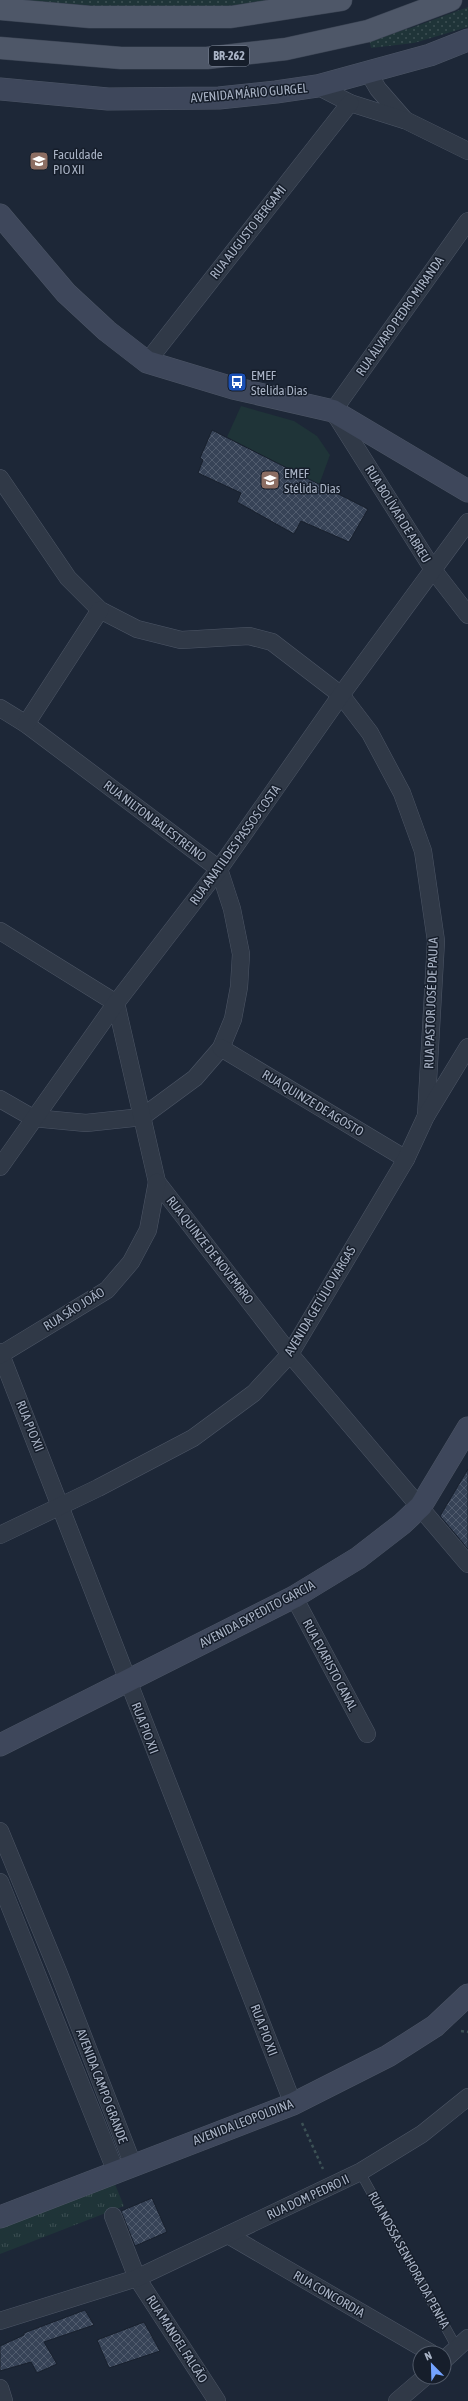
<svg xmlns="http://www.w3.org/2000/svg" width="468" height="2401" font-family="'Asap Condensed',sans-serif">
<style>
.grass{fill:url(#grass-tufts)}
.garden{fill:url(#garden-dots)}
.pitch{fill:#1f3438}
.building{fill:url(#building-cross-hatch);stroke:#18202d}
.lines{fill:none;stroke-linecap:round;stroke-linejoin:round}
.lane-casing{stroke:#4d5666;stroke-width:10}
.street-casing{stroke:#4d5666;stroke-width:18}
.secondary-casing{stroke:#4d5666;stroke-width:23}
.primary-casing{stroke:#394251;stroke-width:23}
.path{stroke:#3c5155;stroke-width:2.5;stroke-dasharray:3 3;stroke-linecap:butt}
.lane{stroke:#303947;stroke-width:9}
.street{stroke:#303947;stroke-width:17}
.secondary{stroke:#3e475b;stroke-width:22}
.primary{stroke:#4e5768;stroke-width:22}
.labels{text-anchor:middle;dominant-baseline:central;stroke-width:3;stroke-linejoin:round;paint-order:stroke}
.shield{fill:#161e2b;stroke:#7d8697;stroke-width:1}
.shield-label{font-size:12px;font-weight:bold;fill:#a9b3c5}
.street-label{font-size:13px;fill:#a9b3c5;stroke:#161e2b}
.poi-label{font-size:13px;fill:#a9b3c5;stroke:#161e2b;text-anchor:start}
</style>
<defs>
<pattern id="grass-tufts" width="24" height="20" patternUnits="userSpaceOnUse"><rect width="24" height="20" fill="#1f3438"/><path d="M3 7l-1-3M5 7V3M7 7l1-3M15 17l-1-3M17 17v-4M19 17l1-3" fill="none" stroke="#3d4f53"/></pattern>
<pattern id="garden-dots" width="8" height="8" patternUnits="userSpaceOnUse"><rect width="8" height="8" fill="#1f3438"/><path d="M2 2h.1M6 6h.1" fill="none" stroke="#3d4f53" stroke-width="1.8" stroke-linecap="round"/></pattern>
<pattern id="building-cross-hatch" width="8" height="8" patternUnits="userSpaceOnUse"><rect width="8" height="8" fill="#374357"/><path d="M0 0l8 8M0 8l8-8" fill="none" stroke="#515c6e"/></pattern>
</defs>
<rect width="100%" height="100%" fill="#1d2737"/>
<!-- grass -->
<path class="grass" d="M114 2182 124 2206 0 2254V2228Z"/>
<!-- garden -->
<g class="garden">
<path d="M1 0H280C187 15 94 6 1 0Z"/>
<path d="M468 7V27L414 43 371 48 369 39 411 28Z"/>
</g>
<!-- pitch -->
<path class="pitch" d="M241 406 294 421 317 436 330 455 319 485 227 437Z"/>
<!-- building -->
<g class="building">
<path d="M212 430 368 509 349 542 301 521 294 534 237 502 241 493 198 473 203 460 200 458Z"/>
<path d="M468 1469V1549L440 1516Z"/>
<path d="M152 2198 167 2232 135 2246 121 2211Z"/>
<path d="M85 2310 94 2325 44 2342 57 2364 37 2373 31 2362 0 2371V2346L24 2335V2333Z"/>
<path d="M144 2322 160 2351 109 2368 97 2340Z"/>
</g>
<g class="lines">
<!-- lane casing -->
<g class="lane-casing">
<path id="lane" d="M360 2172 457 2348"/>
</g>
<!-- street casing -->
<g class="street-casing">
<g id="street">
<path d="M368 72 378 89 405 120"/>
<path d="M317 86 350 103 407 121 468 151"/>
<path d="M468 221 333 411 434 571 468 615"/>
<path d="M147 362 350 103"/>
<path d="M0 478 68 578 100 610 137 629 181 640 249 636 272 642 341 695 370 733 402 793 423 851 436 941 426 1116"/>
<path d="M0 708 26 724 219 869 232 909 241 954 239 987 233 1019 221 1048 195 1078 142 1117 86 1123 33 1118 0 1099"/>
<path d="M26 724 100 610"/>
<path d="M0 931 116 1003 157 1182 290 1354 468 1564"/>
<path d="M221 1048 406 1159"/>
<path d="M0 1167 116 1003 219 869 341 695 468 522"/>
<path d="M0 1352 293 2104"/>
<path d="M0 1355 107 1290 131 1262 148 1230 157 1182"/>
<path d="M0 1535 98 1488 193 1438 254 1393 290 1354 406 1159 426 1116 468 1047"/>
<path d="M294 1597 367 1734"/>
<path d="M0 1831 59 1974 133 2165"/>
<path d="M0 1882 116 2172"/>
<path d="M113 2216 137 2278 217 2401"/>
<path d="M228 2235 431 2353"/>
<path d="M0 2321 137 2278 360 2172 422 2134 468 2097"/>
<path d="M444 2360 468 2338"/>
<path d="M0 2388 4 2401"/>
<path d="M397 2401 425 2377"/>
</g>
</g>
<!-- secondary casing -->
<g class="secondary-casing">
<g id="secondary">
<path d="M0 89 108 99 219 98 276 92 317 86 430 55 468 40"/>
<path d="M0 215 66 293 107 331 147 362 233 388 333 411 468 491"/>
<path d="M0 1745 294 1597 358 1558 402 1524 421 1506 468 1428"/>
<path d="M0 2217 293 2104 388 2056 435 2026 468 1995"/>
</g>
</g>
<!-- primary casing -->
<g class="primary-casing">
<g id="primary">
<path d="M0 9 90 17H231L341 0"/>
<path d="M0 48 121 58H207L286 49 368 31 451 0"/>
</g>
</g>
<!-- path -->
<g class="path">
<path d="M461 2031 468 2032"/>
<path d="M302 2123 323 2169"/>
</g>
<!-- lane -->
<use href="#lane" class="lane"/>
<!-- street -->
<use href="#street" class="street"/>
<!-- secondary -->
<use href="#secondary" class="secondary"/>
<!-- primary -->
<use href="#primary" class="primary"/>
</g>
<!-- icons -->
<defs>
<g id="university-square" transform="scale(1)"><rect x="-9" y="-9" width="18" height="18" rx="4" fill="#8d6e63" stroke="#161e2b"/><path d="M0-5L7-2L0 1L-7-2ZM-4 1L0 2.5L4 1V4Q0 6-4 4Z" fill="#fff"/></g>
<g id="bus-square" transform="scale(1)"><rect x="-9" y="-9" width="18" height="18" rx="4" fill="#1a4fb4" stroke="#161e2b"/><path d="M-5-6H5V4H4V6H2V4H-2V6H-4V4H-5ZM-3.5-4V0h7V-4ZM-3.5 1.2v1.5H-2V1.2ZM2 1.2v1.5H3.5V1.2Z" fill="#fff"/></g>
<g id="school-square" transform="scale(1)"><rect x="-9" y="-9" width="18" height="18" rx="4" fill="#8d6e63" stroke="#161e2b"/><path d="M0-5L7-2L0 1L-7-2ZM-4 1L0 2.5L4 1V4Q0 6-4 4Z" fill="#fff"/></g>
</defs>
<g fill-rule="evenodd">
<use href="#university-square" x="39" y="161"/>
<use href="#bus-square" x="237" y="382"/>
<use href="#school-square" x="270" y="480"/>
</g>
<g class="labels">
<!-- shield labels -->
<rect class="shield" x="209" y="46" width="40" height="20" rx="3"/>
<g class="shield-label">
<text x="229" y="56">BR-262</text>
</g>
<!-- street labels -->
<g class="street-label">
<text transform="translate(249 93) rotate(-5)">AVENIDA MÁRIO GURGEL</text>
<text transform="translate(248 232) rotate(-52)">RUA AUGUSTO BERGAMI</text>
<text transform="translate(400 316) rotate(-55)">RUA ÁLVARO PEDRO MIRANDA</text>
<text transform="translate(398 514) rotate(58)">RUA BOLÍVAR DE ABREU</text>
<text transform="translate(155 821) rotate(37)">RUA NILTON BALESTREINO</text>
<text transform="translate(235 845) rotate(-54)">RUA ANATILDES PASSOS COSTA</text>
<text transform="translate(431 1003) rotate(-88)">RUA PASTOR JOSÉ DE PAULA</text>
<text transform="translate(313 1103) rotate(31)">RUA QUINZE DE AGOSTO</text>
<text transform="translate(210 1250) rotate(52)">RUA QUINZE DE NOVEMBRO</text>
<text transform="translate(320 1301) rotate(-59)">AVENIDA GETÚLIO VARGAS</text>
<text transform="translate(74 1309) rotate(-32)">RUA SÃO JOÃO</text>
<text transform="translate(30 1426) rotate(68)">RUA PIO XII</text>
<text transform="translate(257 1614) rotate(-28)">AVENIDA EXPEDITO GARCIA</text>
<text transform="translate(330 1665) rotate(62)">RUA EVARISTO CANAL</text>
<text transform="translate(145 1728) rotate(69)">RUA PIO XII</text>
<text transform="translate(264 2030) rotate(69)">RUA PIO XII</text>
<text transform="translate(102 2086) rotate(69)">AVENIDA CAMPO GRANDE</text>
<text transform="translate(243 2122) rotate(-21)">AVENIDA LEOPOLDINA</text>
<text transform="translate(308 2197) rotate(-25)">RUA DOM PEDRO II</text>
<text transform="translate(409 2260) rotate(61)">RUA NOSSA SENHORA DA PENHA</text>
<text transform="translate(329 2294) rotate(30)">RUA CONCORDIA</text>
<text transform="translate(177 2339) rotate(57)">RUA MANOEL FALCÃO</text>
</g>
<!-- poi labels -->
<g class="poi-label">
<text x="53" y="154">Faculdade<tspan x="53" dy="15">PIO XII</tspan></text>
<text x="251" y="375">EMEF<tspan x="251" dy="15">Stelida Dias</tspan></text>
<text x="284" y="473">EMEF<tspan x="284" dy="15">Stélida Dias</tspan></text>
</g>
</g>
<!-- north arrow -->
<g transform="translate(432 2365) rotate(337)"><circle r="19" fill="#161e2b" stroke="#515a69"/>
<path d="M0-3L7 15L0 10L-7 15Z" fill="#74a3ff"/>
<text y="-6" font-size="11" font-weight="bold" text-anchor="middle" fill="#a9b3c5">N</text>
</g>
</svg>
